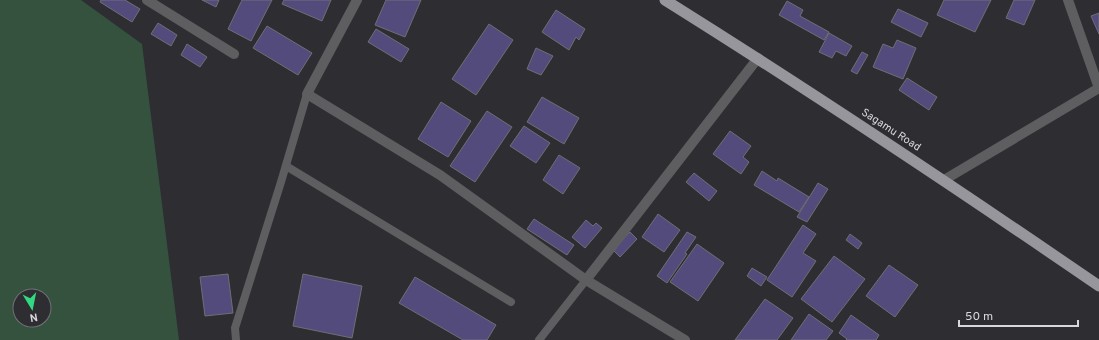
<svg xmlns="http://www.w3.org/2000/svg" width="1099" height="340" font-family="Overpass,sans-serif">
<style>
.green{fill:#34523e;fill-rule:evenodd}
.building{fill:#544b7d;stroke:#6f6e74}
.lines{fill:none;stroke-linecap:round;stroke-linejoin:round}
.service{stroke:#5e5e60;stroke-width:8}
.minor{stroke:#5e5e60;stroke-width:10}
.trunk{stroke:#96969c;stroke-width:11}
.labels{text-anchor:middle;dominant-baseline:central;stroke-width:4;stroke-linejoin:round;paint-order:stroke}
.street-label{font-size:11px;fill:#d8d7db;stroke:#2d2d32}
</style>
<rect width="100%" height="100%" fill="#2d2d32"/>
<!-- green -->
<path class="green" d="M0 0H81L142 44 179 340H0ZM20 296H44V320H20Z"/>
<!-- building -->
<g class="building">
<path d="M101 0H125L140 9 132 22 100 2Z"/>
<path d="M202 0H219L216 7Z"/>
<path d="M242 0H272L251 41 228 29Z"/>
<path d="M284 0H331L322 21 282 4Z"/>
<path d="M386 0H421L405 37 375 25Z"/>
<path d="M944 0H991L975 32 937 15Z"/>
<path d="M1014 0H1035L1024 25 1006 18Z"/>
<path d="M787 1 803 10 800 16 829 32 824 40 779 15Z"/>
<path d="M898 9 928 23 921 37 891 22Z"/>
<path d="M556 10 585 29 579 40 576 37 569 50 542 32Z"/>
<path d="M1099 13V34L1091 16Z"/>
<path d="M158 23 177 35 171 46 151 34Z"/>
<path d="M489 24 513 40 476 95 452 79Z"/>
<path d="M267 26 312 53 298 75 253 48Z"/>
<path d="M376 29 409 49 401 62 368 42Z"/>
<path d="M829 33 852 46 846 56 836 51 832 58 819 52Z"/>
<path d="M897 40 916 48 903 79 873 67 883 44 893 48Z"/>
<path d="M187 44 207 57 200 67 181 55Z"/>
<path d="M536 48 553 56 541 75 527 69Z"/>
<path d="M862 52 868 55 857 74 851 71Z"/>
<path d="M907 78 937 97 929 110 899 90Z"/>
<path d="M542 97 579 118 564 144 527 122Z"/>
<path d="M441 102 471 121 448 157 418 139Z"/>
<path d="M487 111 512 127 475 182 450 166Z"/>
<path d="M524 126 550 143 536 163 510 146Z"/>
<path d="M730 131 751 146 743 157 749 162 741 174 713 154Z"/>
<path d="M559 155 580 168 563 194 543 180Z"/>
<path d="M762 171 777 181 778 178 809 197 799 212 754 185Z"/>
<path d="M694 173 717 191 709 201 686 182Z"/>
<path d="M818 183 828 189 807 222 797 217Z"/>
<path d="M658 214 680 230 664 252 642 237Z"/>
<path d="M534 219 574 245 567 255 527 229Z"/>
<path d="M586 220 593 226 596 223 602 228 585 248 572 237Z"/>
<path d="M803 225 816 234 803 253 816 261 792 297 767 280Z"/>
<path d="M630 232 637 239 620 257 613 250Z"/>
<path d="M687 232 696 237 685 253 687 254 667 283 657 276Z"/>
<path d="M850 234 862 243 858 249 846 240Z"/>
<path d="M697 244 724 263 698 301 670 282Z"/>
<path d="M834 256 865 279 832 322 801 299Z"/>
<path d="M889 265 918 285 895 317 866 296Z"/>
<path d="M752 268 767 277 761 286 747 276Z"/>
<path d="M228 274 233 313 205 316 200 277Z"/>
<path d="M303 274 362 286 352 338 293 326Z"/>
<path d="M415 277 496 325 487 340H463L399 303Z"/>
<path d="M765 299 793 318 777 340H735Z"/>
<path d="M809 314 833 331 826 340H791Z"/>
<path d="M851 315 879 335 876 340H846L847 339 839 333Z"/>
</g>
<g class="lines">
<!-- service -->
<g class="service">
<path d="M286 166 511 302"/>
<path d="M236 340 235 328 281 182 307 94"/>
<path d="M539 340 586 280"/>
</g>
<!-- minor -->
<g class="minor">
<path d="M147 0 234 54"/>
<path d="M357 0 307 94 440 175 586 280 685 340"/>
<path d="M1068 0 1099 88"/>
<path d="M944 180 1099 88"/>
<path d="M586 280 758 58"/>
</g>
<!-- trunk -->
<path class="trunk" d="M665 0C812 92 956 188 1099 286"/>
</g>
<g class="labels">
<!-- street labels -->
<g class="street-label">
<text transform="translate(891 130) rotate(33)">Sagamu Road</text>
</g>
</g>
<!-- north arrow -->
<g transform="translate(32 308) rotate(170)"><circle r="19" fill="#2d2d32" stroke="#717176"/>
<path d="M0-3L7 15L0 10L-7 15Z" fill="#33d882"/>
<text y="-6" font-size="11" font-weight="bold" text-anchor="middle" fill="#d8d7db">N</text>
</g>
<!-- scale -->
<path d="M959 320v6h119v-6" fill="none" stroke="#d8d7db" stroke-width="2"/>
<text x="965" y="320" font-size="12" fill="#d8d7db" stroke="#2d2d32" stroke-width="3" paint-order="stroke">50 m</text>
</svg>
